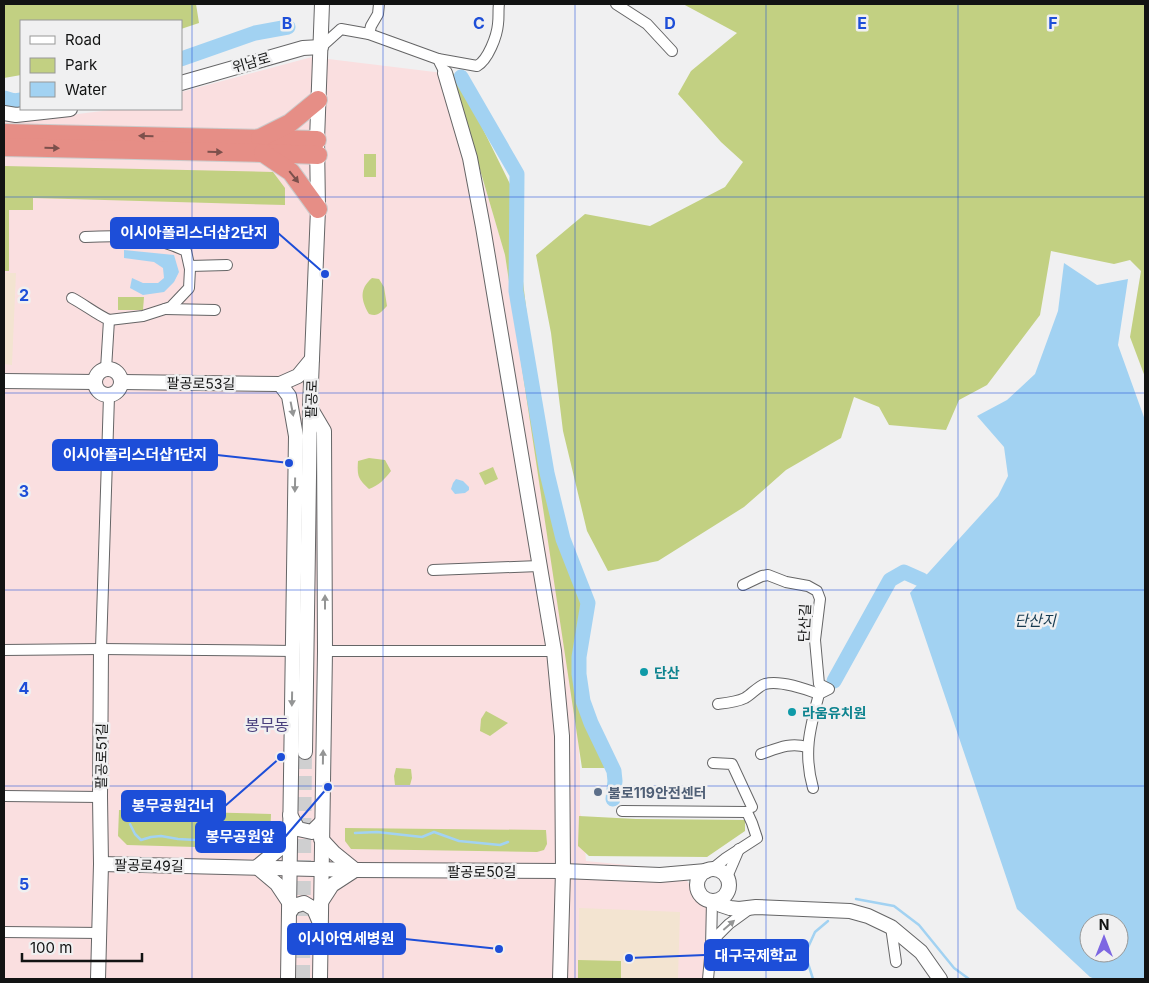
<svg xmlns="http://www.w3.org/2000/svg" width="1149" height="983" font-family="Inter,'Noto Sans KR',sans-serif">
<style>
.industrial{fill:#fadfe0}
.education{fill:#f3e4d1}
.green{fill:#c2d082}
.water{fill:#a2d2f2;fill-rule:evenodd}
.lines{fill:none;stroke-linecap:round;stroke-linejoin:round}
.stream{stroke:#a2d2f2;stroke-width:2.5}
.river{stroke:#a2d2f2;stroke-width:15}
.secondary-tunnel{stroke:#cfcfd0;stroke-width:14;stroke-dasharray:14 7;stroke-linecap:butt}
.street-casing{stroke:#656566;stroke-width:12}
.secondary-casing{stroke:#656566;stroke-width:16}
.highway-casing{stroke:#cbcbcb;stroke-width:20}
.street{stroke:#fff;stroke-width:10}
.secondary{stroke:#fff;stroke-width:14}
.highway{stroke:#e68e86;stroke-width:18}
.oneway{fill:#7c504c}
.oneway2{fill:#949595}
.grid{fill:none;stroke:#1d4ed8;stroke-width:1;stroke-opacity:0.55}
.culture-dot{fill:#0f9aa8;stroke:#f0f0f1;stroke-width:2}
.service-dot{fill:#5c6f8a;stroke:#f0f0f1;stroke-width:2}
.labels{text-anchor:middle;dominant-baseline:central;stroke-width:5;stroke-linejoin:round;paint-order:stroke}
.street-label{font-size:14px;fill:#121313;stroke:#f0f0f1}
.culture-label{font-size:14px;font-weight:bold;fill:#0d838f;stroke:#f0f0f1;text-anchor:start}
.service-label{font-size:14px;font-weight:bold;fill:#4e5e75;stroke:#f0f0f1;text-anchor:start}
.water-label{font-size:15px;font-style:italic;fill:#14394f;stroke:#f0f0f1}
.quarter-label{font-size:16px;fill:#473e7b;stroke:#f0f0f1}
.grid-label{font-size:16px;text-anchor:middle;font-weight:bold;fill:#1d4ed8;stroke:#f0f0f1;stroke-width:5;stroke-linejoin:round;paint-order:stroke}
.leader{fill:none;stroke:#1d4ed8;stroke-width:2}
.callout-dot{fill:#1d4ed8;stroke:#f0f0f1;stroke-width:2}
.callout{fill:#1d4ed8;stroke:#1d4ed8;stroke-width:2}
.callout-label{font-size:15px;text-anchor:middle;font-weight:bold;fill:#fff}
</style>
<rect width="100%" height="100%" fill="#f0f0f1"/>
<!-- industrial -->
<path class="industrial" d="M312 57 443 73 486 190 505 255 578 734 580 768V813L583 823 586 861 679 870 707 908 703 979H4V114L46 118 118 109H181V92Z"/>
<!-- education -->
<g class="education">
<path d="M4 273H16L12 365 4 364Z"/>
<path d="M579 908 680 912 678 979H578Z"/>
</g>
<!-- green -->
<g class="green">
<path d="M4 4H196L199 23 181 29V21H21V75L4 78Z"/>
<path d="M683 4H1145V377L1130 337 1141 271 1130 260 1114 264 1051 251 1040 315 987 385 959 400 946 430 889 425 879 407 854 397 841 438 786 470 744 507 658 561 608 571 587 531 563 431 551 333 536 255 585 214 650 226 725 187 743 162 721 142 678 94 691 71 737 33Z"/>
<path d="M450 67 479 121 512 188 540 426 584 600 574 675 586 721 610 768H582L505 255Z"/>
<rect x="364" y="154" width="12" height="23"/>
<path d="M4 166 273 172 285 188V205L33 198V210H9V271H4Z"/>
<path d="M372 278 379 279 384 287 387 306C380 313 378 317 369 314 361 300 359 289 372 278Z"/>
<path d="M118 297H144L143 310H118Z"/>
<path d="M369 458 385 460 391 471C384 480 379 485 369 489 358 479 357 476 358 461Z"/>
<path d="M493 467 498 479 485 485 479 473Z"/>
<path d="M486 711 508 723 490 736 480 731 481 719Z"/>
<path d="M396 768 411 769 412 778 410 785H395L394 776Z"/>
<path d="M119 810 271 814 270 841 263 849 127 845 118 836Z"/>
<path d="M579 816 636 819 745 820V831L707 857 589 856 578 846Z"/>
<path d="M345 828 546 830 547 844 544 850 537 852 351 849 345 841Z"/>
<path d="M578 960 621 961V979H578Z"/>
</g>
<!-- water -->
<g class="water">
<path d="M124 250 174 255 179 272 174 282 164 292 143 295 130 288 132 278 143 283H158L164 278 163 268 154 262 124 258Z"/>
<path d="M1064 263 1097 285 1128 279 1118 345 1145 420V979H1095L1090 977 1017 909 910 593 998 496 1008 476 1004 447 977 416 1007 400 1035 374 1058 311ZM1089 923H1119V953H1089Z"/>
<path d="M456 479 463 481 469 487V490L465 493 455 494 451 489 453 483Z"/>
</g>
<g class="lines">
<!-- stream -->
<g class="stream">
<path d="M130 824 135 834 141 840 151 837 161 836 178 839 196 840 210 837 225 840H234L240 838 255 839 260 834"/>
<path d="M355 833 377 832 422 837 434 832 459 841 500 845 508 842"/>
<path d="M856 899 894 906 919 925 954 968 969 979"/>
<path d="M813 979 805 954 815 932 828 921"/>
</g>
<!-- river -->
<g class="river">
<path d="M181 59 255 33 288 27"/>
<path d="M461 77 517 174 516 291 547 473 563 539 588 603 579 657V674L583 701 591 723 614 771 615 781 613 799"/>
<path d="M4 98 14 101 21 100"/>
<path d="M834 681 890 580 904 572 922 580"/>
</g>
<!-- secondary-tunnel -->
<path class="secondary-tunnel" d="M303 979 305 752"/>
<!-- street casing -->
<g class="street-casing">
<g id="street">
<path d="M616 4 647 24 672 51"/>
<path d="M369 34 371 26 378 14 379 4"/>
<path d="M321 47 341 29 369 34 438 59 445 73"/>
<path d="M438 59 477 66C488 60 497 36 498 24 499 17 498 10 499 4"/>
<path d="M85 237C121 235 153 235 186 251L190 269 189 288 171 307 143 316 109 320"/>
<path d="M190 266 227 265"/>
<path d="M72 298C85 305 96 314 109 320L106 369"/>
<path d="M165 309 215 310"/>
<path d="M433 570 539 566"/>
<path d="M743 585 762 576 768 575 786 582 808 586 817 591 820 599 815 640 819 684 829 689 819 694C810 728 803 753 813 788"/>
<path d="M101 649 109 396"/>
<path d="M4 650 101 649 293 651"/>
<path d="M325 651H554"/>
<path d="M718 704C727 703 737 702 745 698 752 694 757 687 765 684 779 680 806 689 819 694"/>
<path d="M761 754C778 748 790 742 807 747"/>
<path d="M713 763 732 764 752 807"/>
<path d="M4 796 100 797"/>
<path d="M622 811 747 812 752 823 757 838 726 858 711 870"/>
<path d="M727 877 739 849"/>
<path d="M891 927 896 962"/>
<path d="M4 932 100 933"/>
<path d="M711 946 718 935 729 924 751 908"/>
<path d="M708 979 711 947 712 901"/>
</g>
</g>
<!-- secondary casing -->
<g class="secondary-casing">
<g id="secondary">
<path d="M445 73 470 158 483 227 554 651 562 736 563 871 560 979"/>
<path d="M181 83 303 48 321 47"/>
<path d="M4 113 16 115 70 109"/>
<circle cx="108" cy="382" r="13"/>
<path d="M4 381 95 382"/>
<path d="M122 382 280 384 298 376 312 359"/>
<path d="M280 384 289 396 296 436 288 979"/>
<path d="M311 409 324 431 325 651 320 979"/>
<path d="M305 752 310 408 318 209 317 140 322 4"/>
<path d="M290 815 298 829 312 832 321 823"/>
<path d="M321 839 334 853 355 870 332 885 321 902"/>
<path d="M101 864 355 870 563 871 660 875 706 871"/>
<circle cx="713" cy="885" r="16"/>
<path d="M716 901 721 905 730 908 739 909 756 907 850 911 868 916 891 927 921 952 940 979"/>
<path d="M289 902 277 884 257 867 290 840"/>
<path d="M289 913 294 906 304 903 314 909 320 923"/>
<path d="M98 979 101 864 100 797 101 649"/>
</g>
</g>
<!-- highway casing -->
<g class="highway-casing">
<g id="highway">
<path d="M4 133 317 140"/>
<path d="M260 138 290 123 318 100"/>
<path d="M4 147 263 153 318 155"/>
<path d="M263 153 291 172 318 209"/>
</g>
</g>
<!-- street -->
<use href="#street" class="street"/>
<!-- secondary -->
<use href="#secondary" class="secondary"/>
<!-- highway -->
<use href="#highway" class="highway"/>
</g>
<!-- one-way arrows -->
<defs><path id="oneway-solid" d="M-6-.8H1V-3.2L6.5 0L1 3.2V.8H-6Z" transform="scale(1.25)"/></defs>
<g class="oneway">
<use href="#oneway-solid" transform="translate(146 136) rotate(-179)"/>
<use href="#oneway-solid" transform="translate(52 148) rotate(1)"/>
<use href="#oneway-solid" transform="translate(215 152) rotate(1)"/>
<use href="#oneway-solid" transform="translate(294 177) rotate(51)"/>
</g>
<g class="oneway2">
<use href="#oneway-solid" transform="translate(292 409) rotate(79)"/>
<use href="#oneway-solid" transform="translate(295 485) rotate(91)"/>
<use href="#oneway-solid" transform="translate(325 602) rotate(-90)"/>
<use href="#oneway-solid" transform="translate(292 699) rotate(91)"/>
<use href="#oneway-solid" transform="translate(323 757) rotate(-89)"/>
<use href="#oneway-solid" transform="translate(729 925) rotate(-41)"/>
</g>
<!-- grid -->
<path class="grid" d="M192 4V979M383 4V979M575 4V979M766 4V979M958 4V979M4 197H1145M4 393H1145M4 590H1145M4 786H1145"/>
<!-- markers -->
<g class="culture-dot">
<circle cx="644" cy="672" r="5"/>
<circle cx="792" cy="712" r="5"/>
</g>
<circle class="service-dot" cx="598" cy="792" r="5"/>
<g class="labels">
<!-- street labels -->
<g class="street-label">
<text transform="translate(251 62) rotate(-16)">위남로</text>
<text transform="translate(201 383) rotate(1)">팔공로53길</text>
<text transform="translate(311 399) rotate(-88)">팔공로</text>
<text transform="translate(804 623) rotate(-87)">단산길</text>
<text transform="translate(101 756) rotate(-89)">팔공로51길</text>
<text transform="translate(149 865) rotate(1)">팔공로49길</text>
<text x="482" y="871">팔공로50길</text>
</g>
<!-- culture labels -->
<g class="culture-label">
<text x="654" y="672">단산</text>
<text x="802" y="712">라움유치원</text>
</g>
<!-- service labels -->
<g class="service-label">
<text x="608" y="792">불로119안전센터</text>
</g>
<!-- water labels -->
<g class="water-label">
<text x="1035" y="620">단산지</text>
</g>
<!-- quarter labels -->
<g class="quarter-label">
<text x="267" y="725">봉무동</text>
</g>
</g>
<g class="grid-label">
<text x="287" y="29">B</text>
<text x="479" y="29">C</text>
<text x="670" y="29">D</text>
<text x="862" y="29">E</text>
<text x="1053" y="29">F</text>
<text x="24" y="301">2</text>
<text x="24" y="497">3</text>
<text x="24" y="694">4</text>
<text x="24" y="890">5</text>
</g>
<!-- callouts -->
<path class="leader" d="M325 274L278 233M289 463L217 455M281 757L225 806M328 787L285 837M499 949L405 939M629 958L705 955"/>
<g class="callout-dot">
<circle cx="325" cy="274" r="5"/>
<circle cx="289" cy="463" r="5"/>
<circle cx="281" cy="757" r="5"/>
<circle cx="328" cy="787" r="5"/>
<circle cx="499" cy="949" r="5"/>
<circle cx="629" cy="958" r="5"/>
</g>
<g class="callout">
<rect x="111" y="218" width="167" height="30" rx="5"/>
<rect x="53" y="440" width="164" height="30" rx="5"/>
<rect x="122" y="791" width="103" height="30" rx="5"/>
<rect x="196" y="822" width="89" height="30" rx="5"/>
<rect x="288" y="924" width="117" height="30" rx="5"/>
<rect x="705" y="940" width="103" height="30" rx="5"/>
</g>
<g class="callout-label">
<text x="194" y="238">이시아폴리스더샵2단지</text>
<text x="135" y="460">이시아폴리스더샵1단지</text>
<text x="173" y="811">봉무공원건너</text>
<text x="240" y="842">봉무공원앞</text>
<text x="346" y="944">이시아연세병원</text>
<text x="756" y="961">대구국제학교</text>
</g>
<!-- border -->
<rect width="1149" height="983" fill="none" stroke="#121313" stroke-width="10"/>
<!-- legend -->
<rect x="20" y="20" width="162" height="90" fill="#f0f0f1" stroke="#979898"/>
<rect x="30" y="36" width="25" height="8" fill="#ffffff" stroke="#979898"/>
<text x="65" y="45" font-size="15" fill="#121313">Road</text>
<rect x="30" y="58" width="25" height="15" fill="#c2d082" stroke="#979898"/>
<text x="65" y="70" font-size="15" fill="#121313">Park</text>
<rect x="30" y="82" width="25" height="15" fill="#a2d2f2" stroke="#979898"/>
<text x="65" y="95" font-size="15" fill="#121313">Water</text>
<!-- north arrow -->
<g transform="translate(1104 938)"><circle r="24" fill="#f0f0f1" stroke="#979898"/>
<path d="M0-4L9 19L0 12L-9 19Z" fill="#7d67e2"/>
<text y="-8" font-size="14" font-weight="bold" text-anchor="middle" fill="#121313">N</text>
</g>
<!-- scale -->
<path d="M22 953v8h120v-8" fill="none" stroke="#121313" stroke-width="2.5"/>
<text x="30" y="953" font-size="15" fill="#121313" stroke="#f0f0f1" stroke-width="4" paint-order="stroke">100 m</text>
</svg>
